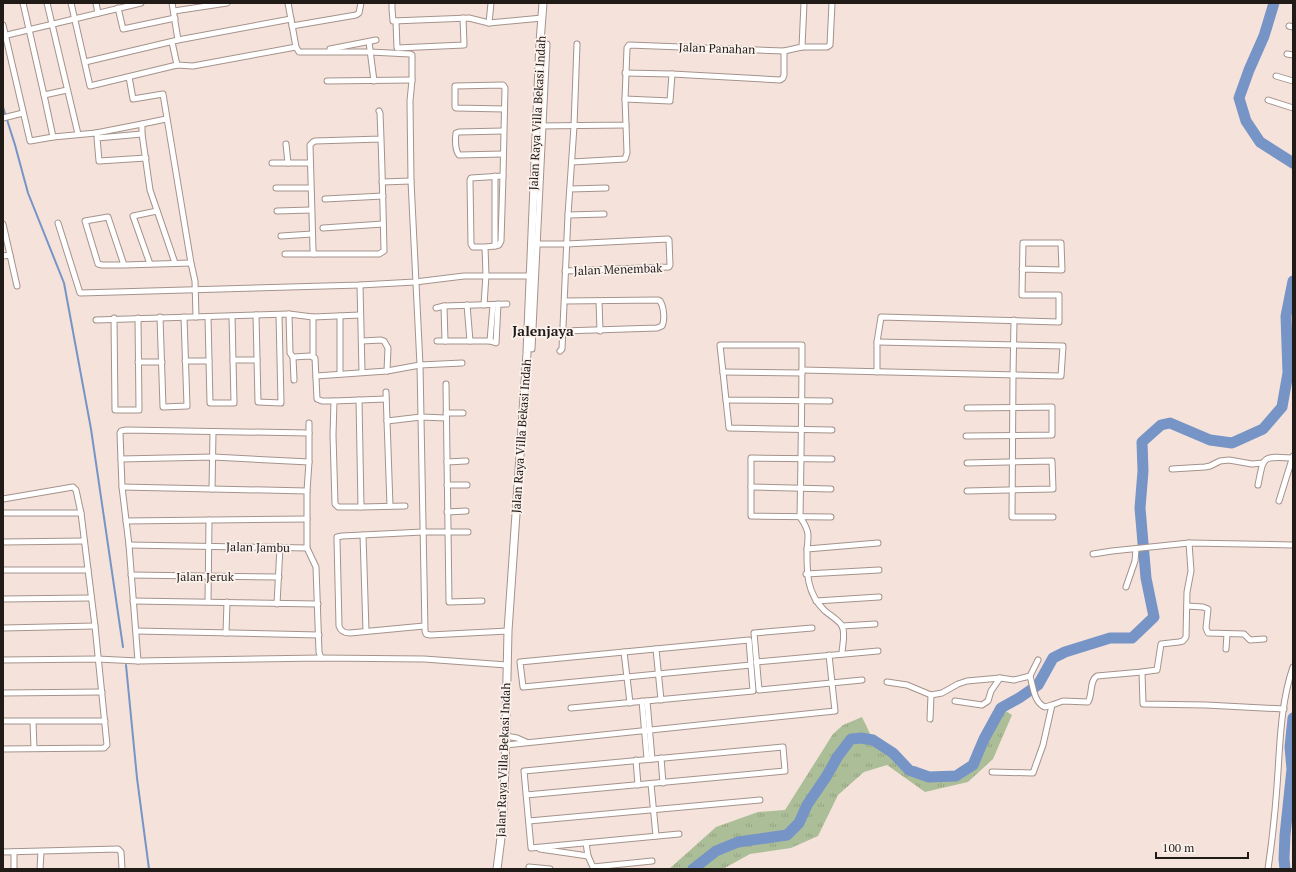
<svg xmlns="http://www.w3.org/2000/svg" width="1296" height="872" font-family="'PT Serif',serif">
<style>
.grass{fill:url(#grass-tufts)}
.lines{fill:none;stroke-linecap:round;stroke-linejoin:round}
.stream{stroke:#7794c6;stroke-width:2}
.river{stroke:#7794c6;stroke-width:11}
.minor-casing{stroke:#a4938c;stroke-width:7}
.secondary-casing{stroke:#a4938c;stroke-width:9}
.minor{stroke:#fff;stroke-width:5}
.secondary{stroke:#fff;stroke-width:7}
.labels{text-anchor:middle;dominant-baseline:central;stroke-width:3.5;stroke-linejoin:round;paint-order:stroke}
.street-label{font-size:12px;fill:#211b18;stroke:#fcf2ed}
.quarter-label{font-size:14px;font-weight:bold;fill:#211b18;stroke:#fcf2ed}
</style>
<defs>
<pattern id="grass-tufts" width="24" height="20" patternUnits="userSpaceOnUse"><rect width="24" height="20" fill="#acbe97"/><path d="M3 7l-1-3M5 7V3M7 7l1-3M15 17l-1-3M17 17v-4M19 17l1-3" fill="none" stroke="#94a381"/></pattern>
</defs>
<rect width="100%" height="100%" fill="#f5e3db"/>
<!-- grass -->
<path class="grass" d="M1001 708 1012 715 993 759 968 782 925 792 887 765 864 772 838 795 818 836 791 848 750 854 723 869H669L716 827 758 812 785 810 833 734 843 725 862 717 873 740 893 753 909 770 929 777 956 776 973 765Z"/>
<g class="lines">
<!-- stream -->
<g class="stream">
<path d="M3 107 15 145 28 193 64 283 91 429 123 647"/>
<path d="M126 665 137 778 149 869"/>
</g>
<!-- river -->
<g class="river">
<path d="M1274 3 1264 36 1249 70 1239 98 1246 121 1260 142 1293 163"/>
<path d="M693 869 716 851 738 842 787 835 799 823 807 805 826 777 838 756 851 739 861 738 873 740 893 753 909 770 929 777 956 776 973 765 984 739 1001 708 1019 698 1038 685 1053 658 1065 652 1110 638H1132L1154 617 1146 578 1140 508 1143 471 1142 442 1161 425 1170 423 1210 440 1232 443 1263 429 1282 407 1288 373 1286 316 1293 281"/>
<path d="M1285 869 1284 859 1285 835 1292 769 1290 747 1293 718"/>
</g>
<!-- minor casing -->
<g class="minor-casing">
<g id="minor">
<path d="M23 3 44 95 67 90"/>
<path d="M47 3 78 134"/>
<path d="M71 3 90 86 177 65 193 66 296 47"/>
<path d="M96 3 98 13"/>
<path d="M288 3 296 47 299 52H370L410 54 412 55V80L410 101 411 181 420 365 425 631 426 634 430 635 508 631"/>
<path d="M392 3V9L393 21 469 18 489 23 542 18"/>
<path d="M118 8 123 29 175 18"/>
<path d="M174 11 227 3"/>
<path d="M396 21 397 48 464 45 463 18"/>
<path d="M489 23 491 3"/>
<path d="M3 25 30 141 53 137 96 133"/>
<path d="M292 26 356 15 359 13 361 3"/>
<path d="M1289 26 1293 27"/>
<path d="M3 36 141 3"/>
<path d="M178 40 291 19"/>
<path d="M172 42 177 65"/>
<path d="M369 42 374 81"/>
<path d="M802 47 804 3"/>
<path d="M330 49 376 40"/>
<path d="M1287 54 1293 55"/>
<path d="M85 62 178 40 172 3"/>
<path d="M625 73 672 74 780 80 783 78 784 75V51"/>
<path d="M1276 76 1293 81"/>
<path d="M129 77 133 99 163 94 191 263 195 281 196 317"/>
<path d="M327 81 412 80"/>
<path d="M44 95 53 137"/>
<path d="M625 99 670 101 672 74"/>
<path d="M1268 100 1293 108"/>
<path d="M379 111 380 113C382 159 383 205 384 251L379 254H314L313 250 310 145 313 142 315 141 381 139"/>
<path d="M3 118 23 113"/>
<path d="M166 119 142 124V134L150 190 175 263"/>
<path d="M537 126 626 125 625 99 627 48 629 45 784 51 802 47H827L830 45 832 3"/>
<path d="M142 134 97 138 99 161 146 158"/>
<path d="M97 135 96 133 142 124"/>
<path d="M286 144 288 163"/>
<path d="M503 154 459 155C455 150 455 139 456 133L459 132 503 131"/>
<path d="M572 162 625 159 627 153 626 125"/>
<path d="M272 163H310"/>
<path d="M495 176V246"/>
<path d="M503 176 505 88 503 85 455 86V107L456 108 504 109"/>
<path d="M382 182 411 181"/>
<path d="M276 188H310"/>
<path d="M570 189 606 188"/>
<path d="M325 199 383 196"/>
<path d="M277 211 311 210"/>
<path d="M568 215 604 214"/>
<path d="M58 223 80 293 360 285 415 282 464 276H530"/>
<path d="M3 224 17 286"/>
<path d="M323 228 383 224"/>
<path d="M281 236 312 234"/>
<path d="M534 244H567L668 239 669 240 670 265 669 267 565 271"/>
<path d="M285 254H314"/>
<path d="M3 256 10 255"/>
<path d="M150 264 133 216 157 211"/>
<path d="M124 265 108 217 85 221 98 264 102 265H124L191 263"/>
<path d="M360 285 362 372"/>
<path d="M599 301 600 331"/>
<path d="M467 305 470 341"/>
<path d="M484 305 486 275 485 247H473L471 244 470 180 471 178 503 176 501 241 499 245 495 246 485 247"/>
<path d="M444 306 445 341"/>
<path d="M436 308 444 306 507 304"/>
<path d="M289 314 290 353 293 357 310 356 315 358 317 399 322 401H334"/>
<path d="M256 315 258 402 281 403 279 315"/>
<path d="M340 316V374"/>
<path d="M160 317 163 407 187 406 184 317"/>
<path d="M208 317 210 403H234L232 316"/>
<path d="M313 317V357"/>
<path d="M114 318 115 410H139L138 318"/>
<path d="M96 320 289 314 313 317 360 315"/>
<path d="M1014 320 1013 375 1012 517H1053"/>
<path d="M563 331 657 328 662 326C665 320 664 307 660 301L658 300 565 301"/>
<path d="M362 341 381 340 384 341 388 348 387 371"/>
<path d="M437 341H490L496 343 498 304"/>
<path d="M490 341 493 305"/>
<path d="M532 349 547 44"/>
<path d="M560 351 562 349 568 215 574 126 577 44"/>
<path d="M293 357 294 380"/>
<path d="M233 360H257"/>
<path d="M185 361H209"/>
<path d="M138 362H162"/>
<path d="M802 370 1061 376 1063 346 877 342"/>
<path d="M723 372 802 373"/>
<path d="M877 372V342L881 317 1059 322V295H1022L1023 243H1061L1062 270 1022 269"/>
<path d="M316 376 387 371 420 365 462 363"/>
<path d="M446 384 449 602 482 601"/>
<path d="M386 392 390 506"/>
<path d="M386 399 334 401 333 435 335 504 338 507H361L405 506"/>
<path d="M359 400 361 507"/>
<path d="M726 400 729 428 832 430"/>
<path d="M446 413H463"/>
<path d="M387 421 421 417 446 418"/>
<path d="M309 423V462L307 491V548L316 567 319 652 321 658"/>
<path d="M966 436 1052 435V407L967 408"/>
<path d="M121 459 213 457 309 462"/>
<path d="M447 462 466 461"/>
<path d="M967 463 1052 461 1053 489 967 491"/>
<path d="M1172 469 1205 467 1210 466 1220 461 1229 460 1252 464 1263 463"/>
<path d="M447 485H467"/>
<path d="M1258 485C1264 456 1261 456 1292 458"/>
<path d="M122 487 307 491"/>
<path d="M751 487 831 489"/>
<path d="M212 489 213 432"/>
<path d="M3 499 73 487 76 490 81 513 95 626 107 745 104 748 3 749"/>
<path d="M1279 501 1293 456"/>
<path d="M447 512 466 511"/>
<path d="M3 513H81"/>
<path d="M831 517 751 516V458L832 459"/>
<path d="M126 521 307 519"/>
<path d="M363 535 366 631"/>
<path d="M3 542 84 541"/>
<path d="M129 545 307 548"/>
<path d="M807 549C809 534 809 530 800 517 801 460 802 402 802 345H720L726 400 830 401"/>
<path d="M1093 554 1112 551 1189 543 1293 545"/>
<path d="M3 570H88"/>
<path d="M806 574 879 570"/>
<path d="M131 575 279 577"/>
<path d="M1126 587 1135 561 1136 549"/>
<path d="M3 599 91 598"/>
<path d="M133 601 318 604"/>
<path d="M816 601 879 597"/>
<path d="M208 602 209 520"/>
<path d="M277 604 280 547"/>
<path d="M1187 606 1203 607 1208 609 1206 628 1208 633 1244 634 1250 640 1264 639"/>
<path d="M424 626 350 633C345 633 341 632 339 626L337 539V537L342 536 423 532H468"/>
<path d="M842 626 875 624"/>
<path d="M3 628 95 626"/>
<path d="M812 628 754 633 759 690 862 680"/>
<path d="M136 631 319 635"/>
<path d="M226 633 227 602"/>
<path d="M656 649 661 700"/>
<path d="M1226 649 1227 634"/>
<path d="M624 652 630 703"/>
<path d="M842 654C842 646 846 634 842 626 840 621 828 614 824 610 806 592 807 572 807 549L878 543"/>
<path d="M3 660 97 659 138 661 321 658 424 659 507 665"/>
<path d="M138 661 129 545 122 487 120 433 121 431 126 430 309 433"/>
<path d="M756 662 878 651"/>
<path d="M1142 672 1143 704 1206 705 1284 709"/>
<path d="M1030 676C1033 686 1034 703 1045 707L1052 705"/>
<path d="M887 682 907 685 931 695 942 693 958 684 967 681 1000 678 1014 680 1030 676 1038 660"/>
<path d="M3 693 102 692"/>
<path d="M642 701 647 759"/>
<path d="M647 701 652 759"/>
<path d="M955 701 982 705 988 701 991 691 1000 678"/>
<path d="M571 708 753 691 749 640 520 662 523 687 751 665"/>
<path d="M930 719 931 695"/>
<path d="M3 721H105"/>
<path d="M33 722 34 748"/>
<path d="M506 736 517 738 526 742"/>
<path d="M506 745 835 711 829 655"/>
<path d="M661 758 663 783"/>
<path d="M636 760 638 785"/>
<path d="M992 772 1033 773 1043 745 1052 705 1063 701 1088 702C1093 694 1089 681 1097 676L1142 672 1157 670 1161 644 1179 642 1183 641 1186 637 1187 592 1191 571 1189 543"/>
<path d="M651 784 656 836"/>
<path d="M526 795 785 771 783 747 524 771 531 848 679 834"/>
<path d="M529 821 760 800"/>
<path d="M586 843 588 856 593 867 652 861"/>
<path d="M540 849 588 856"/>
<path d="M3 852 118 849 121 852 122 869"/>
<path d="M14 852V869"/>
<path d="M40 869 41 852"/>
<path d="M529 869V867L550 869"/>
<path d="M1268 869C1272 842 1275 814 1277 786 1280 747 1280 705 1293 667"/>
</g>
</g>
<!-- secondary casing -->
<g class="secondary-casing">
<path id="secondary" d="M497 869 502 830 505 768 508 631 527 353 540 42 543 3"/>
</g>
<!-- minor -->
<use href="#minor" class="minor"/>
<!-- secondary -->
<use href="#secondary" class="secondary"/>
</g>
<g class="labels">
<!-- street labels -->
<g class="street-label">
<text transform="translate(717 48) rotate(2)">Jalan Panahan</text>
<text transform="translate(537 113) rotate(-87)">Jalan Raya Villa Bekasi Indah</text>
<text transform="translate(618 269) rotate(-2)">Jalan Menembak</text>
<text transform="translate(521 436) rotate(-86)">Jalan Raya Villa Bekasi Indah</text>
<text transform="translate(258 547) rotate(1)">Jalan Jambu</text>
<text x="205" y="576">Jalan Jeruk</text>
<text transform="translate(503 760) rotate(-88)">Jalan Raya Villa Bekasi Indah</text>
</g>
<!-- quarter labels -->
<g class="quarter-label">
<text x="543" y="330">Jalenjaya</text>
</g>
</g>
<!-- border -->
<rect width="1296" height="872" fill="none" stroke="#211b18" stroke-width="8"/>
<!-- scale -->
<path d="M1156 852v6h92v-6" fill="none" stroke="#211b18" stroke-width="2"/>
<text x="1162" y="852" font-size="12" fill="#211b18" stroke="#fcf2ed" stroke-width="3" paint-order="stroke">100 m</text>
</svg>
